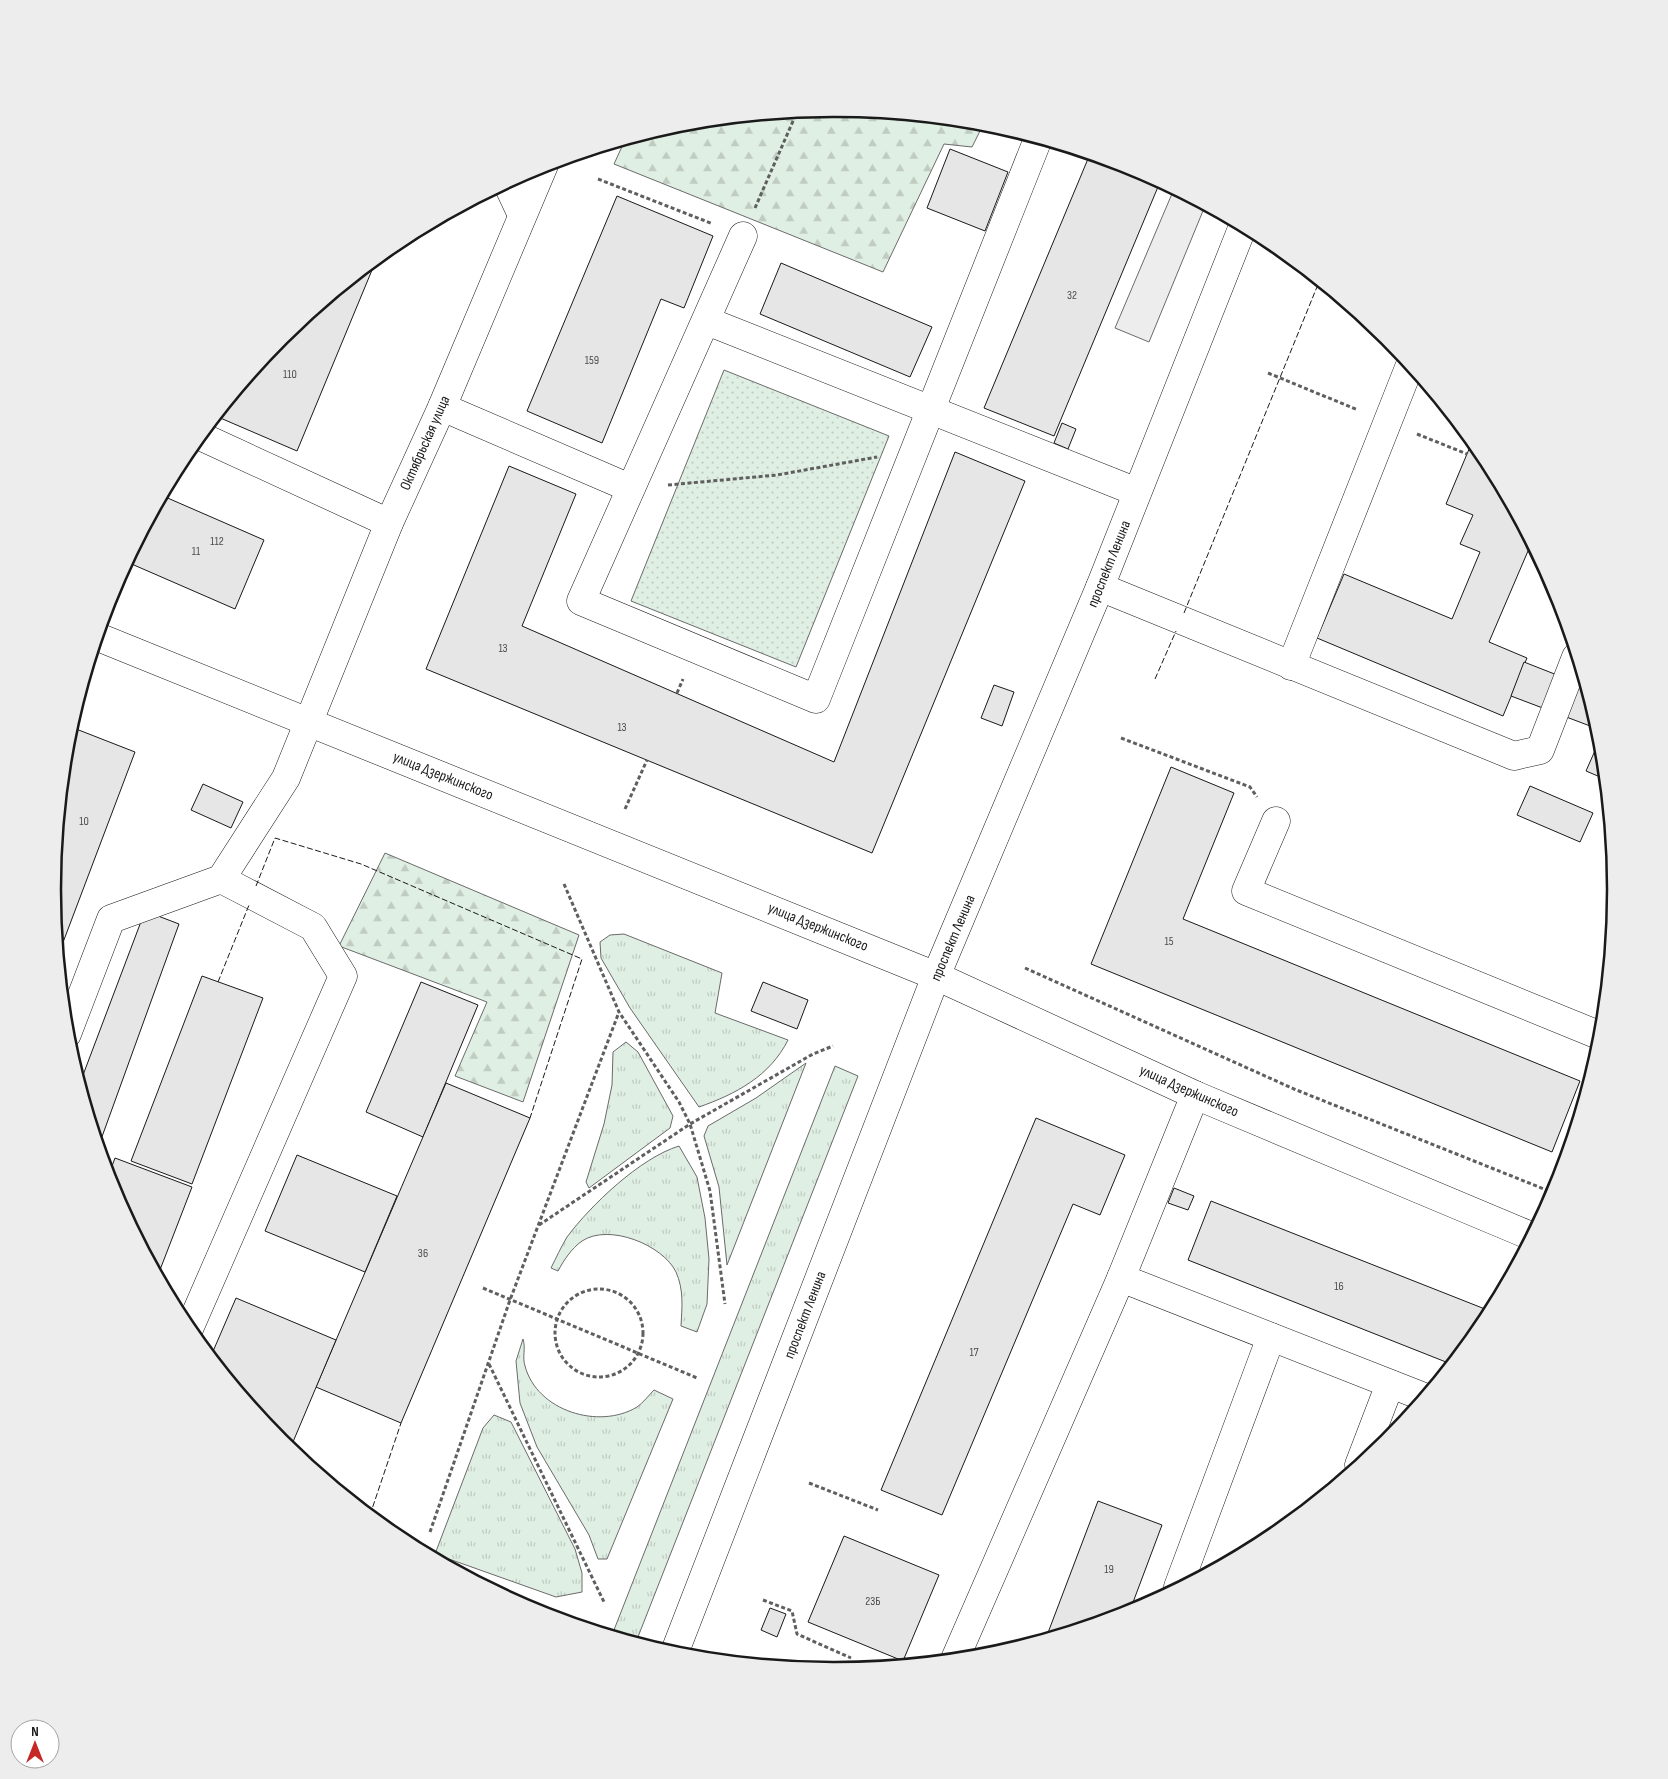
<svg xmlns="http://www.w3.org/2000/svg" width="1668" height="1779" font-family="'Sofia Sans Condensed',sans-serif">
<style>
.grass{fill:url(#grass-tufts);stroke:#6a6a6a}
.forest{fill:url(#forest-firs);stroke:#6a6a6a}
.park{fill:url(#park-dots);stroke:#6a6a6a}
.parking{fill:#ededed;stroke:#6a6a6a}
.building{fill:#e6e6e6;stroke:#1a1a1a}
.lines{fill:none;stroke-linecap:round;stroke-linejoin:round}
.minor-casing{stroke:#1a1a1a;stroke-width:29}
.major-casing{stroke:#1a1a1a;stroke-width:29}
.path{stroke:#5f5f5f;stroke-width:3;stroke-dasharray:4 2.5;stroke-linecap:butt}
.minor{stroke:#fff;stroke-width:28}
.major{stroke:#fff;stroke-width:28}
.fence{stroke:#1a1a1a;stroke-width:1;stroke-dasharray:6 2.5;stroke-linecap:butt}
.labels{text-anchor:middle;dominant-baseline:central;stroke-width:4;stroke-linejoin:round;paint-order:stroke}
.number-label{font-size:12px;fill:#4d4d4d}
.street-label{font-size:15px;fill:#1a1a1a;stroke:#fff}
.rim{fill:none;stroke:#1a1a1a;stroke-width:2.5}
</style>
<defs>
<pattern id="grass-tufts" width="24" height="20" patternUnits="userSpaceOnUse" patternTransform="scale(1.25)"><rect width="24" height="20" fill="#e0efe3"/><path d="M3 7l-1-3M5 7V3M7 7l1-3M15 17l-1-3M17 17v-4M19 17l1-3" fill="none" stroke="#c0ccc2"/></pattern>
<pattern id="forest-firs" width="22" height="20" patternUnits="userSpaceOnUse" patternTransform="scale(1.25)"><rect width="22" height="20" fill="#e0efe3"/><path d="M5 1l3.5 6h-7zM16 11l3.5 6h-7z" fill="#c0ccc2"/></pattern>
<pattern id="park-dots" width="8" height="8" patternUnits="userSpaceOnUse" patternTransform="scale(1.25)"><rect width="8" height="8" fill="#e0efe3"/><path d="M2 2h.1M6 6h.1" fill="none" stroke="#c0ccc2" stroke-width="1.8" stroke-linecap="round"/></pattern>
</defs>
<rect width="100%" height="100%" fill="#fff"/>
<!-- grass -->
<g class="grass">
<path d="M624 934 722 973 715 1013 788 1040C770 1076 736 1094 699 1107L630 1008 601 958 600 942 610 935Z"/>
<path d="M626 1042 638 1052 673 1116 670 1128 589 1188 586 1182 604 1124 612 1085 613 1052Z"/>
<path d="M806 1063 727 1265 719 1187 704 1136 708 1126 756 1098Z"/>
<path d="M835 1066 858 1076 636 1642 612 1635Z"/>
<path d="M679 1146 697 1177 705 1218 709 1259 707 1304 697 1332 681 1326C682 1307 684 1290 676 1272 663 1245 609 1223 582 1241 571 1249 564 1260 558 1271L551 1268C556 1258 561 1247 567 1237 591 1205 640 1158 679 1146Z"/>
<path d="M523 1339C526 1348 522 1357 525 1366 537 1411 599 1430 637 1407 643 1403 649 1395 654 1390L673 1399 607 1559H598L589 1535 537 1447 520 1403 516 1361Z"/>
<path d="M494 1415 511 1422 575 1549 582 1573V1592L556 1597 435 1554 483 1428Z"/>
</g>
<!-- forest -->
<g class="forest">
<path d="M834 108 984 123 972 147 944 144 883 272 614 164 625 140 682 123Z"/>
<path d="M385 853 579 935 523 1102 455 1076 487 1002 339 946Z"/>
</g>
<!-- park -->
<path class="park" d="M724 370 889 436 796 667 631 601Z"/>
<!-- parking -->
<path class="parking" d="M1174 189 1205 206 1149 342 1115 328Z"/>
<!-- building -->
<g class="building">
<path d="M950 149 1008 172 985 231 927 208Z"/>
<path d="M1090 154 1133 168 1160 182 1054 436 984 408Z"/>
<path d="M617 196 713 236 684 308 661 299 602 443 527 411Z"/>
<path d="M377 258 297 451 218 417 282 337Z"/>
<path d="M781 263 932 327 910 377 760 314Z"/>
<path d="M1062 423 1076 429 1068 449 1054 443Z"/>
<path d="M1472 442 1484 456 1531 544 1489 642 1527 658 1503 716 1317 638 1344 574 1452 619 1480 552 1460 544 1473 515 1446 504Z"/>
<path d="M955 452 1025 481 872 853 426 669 509 466 576 494 522 626 834 762Z"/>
<path d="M163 496 264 540 235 609 127 562Z"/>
<path d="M1524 662 1585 686 1598 729 1511 696Z"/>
<path d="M994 685 1014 692 1002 726 981 718Z"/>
<path d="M71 727 135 752 59 953 52 890 68 737Z"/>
<path d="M1601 737 1605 779 1586 771Z"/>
<path d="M1171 767 1234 793 1183 919 1580 1081 1552 1152 1091 964Z"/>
<path d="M203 784 243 802 231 828 191 810Z"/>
<path d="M1530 786 1593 813 1580 842 1517 815Z"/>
<path d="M145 911 179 924 99 1145 80 1083Z"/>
<path d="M202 976 263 998 192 1184 131 1161Z"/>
<path d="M421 982 478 1005 423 1137 366 1112Z"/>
<path d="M763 982 808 1000 797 1029 751 1011Z"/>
<path d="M446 1083 530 1118 401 1423 316 1387Z"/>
<path d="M1036 1118 1125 1155 1100 1215 1073 1204 942 1515 881 1490Z"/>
<path d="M297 1155 397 1196 365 1272 265 1231Z"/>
<path d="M115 1158 192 1187 158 1275 112 1188 108 1177Z"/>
<path d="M1174 1188 1194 1196 1188 1210 1168 1203Z"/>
<path d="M1211 1201 1490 1311 1484 1324 1451 1364 1188 1260Z"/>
<path d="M236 1298 336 1340 290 1449 281 1442 211 1356Z"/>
<path d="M1098 1501 1162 1525 1129 1613 1046 1638Z"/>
<path d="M844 1536 939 1575 903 1661 808 1622Z"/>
<path d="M770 1608 786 1614 777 1637 761 1630Z"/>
</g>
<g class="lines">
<!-- minor casing -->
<g class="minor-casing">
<g id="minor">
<path d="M507 183 522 215"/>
<path d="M743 236 581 601 816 699 1038 139"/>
<path d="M707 321 1137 492"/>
<path d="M442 407 630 488"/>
<path d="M200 436 389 523"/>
<path d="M1100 587 1514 756 1540 750 1576 657"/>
<path d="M1291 666 1410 365"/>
<path d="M1276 821 1246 891 1601 1036"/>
<path d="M936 976 1195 1095 1531 1236"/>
<path d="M67 1034 111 919 221 879 286 778 389 523 442 407 544 165"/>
<path d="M1121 1278 1424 1397"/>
<path d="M189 1329 343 976 313 927 221 879"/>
<path d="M1359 1465 1390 1384"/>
<path d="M1178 1587 1271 1337"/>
<path d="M955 1659 1121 1278 1195 1095"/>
</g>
</g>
<!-- major casing -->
<g class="major-casing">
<g id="major">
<path d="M98 637 936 976"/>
<path d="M674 1654 936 976 1100 587 1243 226"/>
</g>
</g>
<!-- path -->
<g class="path">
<path d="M598 179 713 224"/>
<path d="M755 208 797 112"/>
<path d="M1268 373 1358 410"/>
<path d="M1417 434 1467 454"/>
<path d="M668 485 777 475 877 457"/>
<path d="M677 693 683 679"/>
<path d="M1121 738 1250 787 1257 797"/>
<path d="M625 809 647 760"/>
<path d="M564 884 619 1012 679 1102 690 1124 710 1191 725 1304"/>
<path d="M1025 968 1294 1089 1554 1193"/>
<path d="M539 1225 690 1124 813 1054 833 1046"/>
<path d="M483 1288 697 1378"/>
<circle cx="599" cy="1333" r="44"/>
<path d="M489 1364 604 1602"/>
<path d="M809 1483 878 1510"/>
<path d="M430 1532 510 1300 619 1012"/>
<path d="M763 1600 792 1611 797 1634 851 1658"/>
</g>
<!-- minor -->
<use href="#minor" class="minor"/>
<!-- major -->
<use href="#major" class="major"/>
<!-- fence -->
<g class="fence">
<path d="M1184 613 1319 282"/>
<path d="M1155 679 1176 631"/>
<path d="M256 886 275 838 361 864 582 959 530 1118"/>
<path d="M218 982 249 905"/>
<path d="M370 1515 401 1423"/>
</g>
</g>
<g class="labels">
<!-- number labels -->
<g class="number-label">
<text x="1072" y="295">32</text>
<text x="592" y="360">159</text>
<text x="290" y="374">110</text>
<text x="217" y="541">112</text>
<text x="196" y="551">11</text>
<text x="503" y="648">13</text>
<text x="622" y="727">13</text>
<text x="84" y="821">10</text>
<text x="1169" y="941">15</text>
<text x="423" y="1253">36</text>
<text x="1339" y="1286">16</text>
<text x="974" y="1352">17</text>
<text x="1109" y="1569">19</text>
<text x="873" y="1601">23Б</text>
</g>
<!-- street labels -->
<g class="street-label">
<text transform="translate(425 443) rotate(-66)">Октябрьская улица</text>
<text transform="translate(1109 564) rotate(-68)">проспект Ленина</text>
<text transform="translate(443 776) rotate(22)">улица Дзержинского</text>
<text transform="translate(818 927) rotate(22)">улица Дзержинского</text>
<text transform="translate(953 938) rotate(-67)">проспект Ленина</text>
<text transform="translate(1189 1091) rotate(24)">улица Дзержинского</text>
<text transform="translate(805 1315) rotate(-69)">проспект Ленина</text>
</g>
</g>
<!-- crop -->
<path d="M0 0H1668V1779H0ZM833 117H835A772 772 0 0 1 1607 889V890A772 772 0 0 1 835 1662H833A772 772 0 0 1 61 890V889A772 772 0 0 1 833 117Z" fill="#ededed" fill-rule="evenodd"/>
<path class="rim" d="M833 117H835A772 772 0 0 1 1607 889V890A772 772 0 0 1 835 1662H833A772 772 0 0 1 61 890V889A772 772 0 0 1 833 117Z"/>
<!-- north arrow -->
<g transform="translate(35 1744)"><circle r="24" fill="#ffffff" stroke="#a3a3a3"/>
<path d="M0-4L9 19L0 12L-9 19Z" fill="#c62828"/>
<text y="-8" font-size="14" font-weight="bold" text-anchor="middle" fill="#1a1a1a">N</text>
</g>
</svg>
